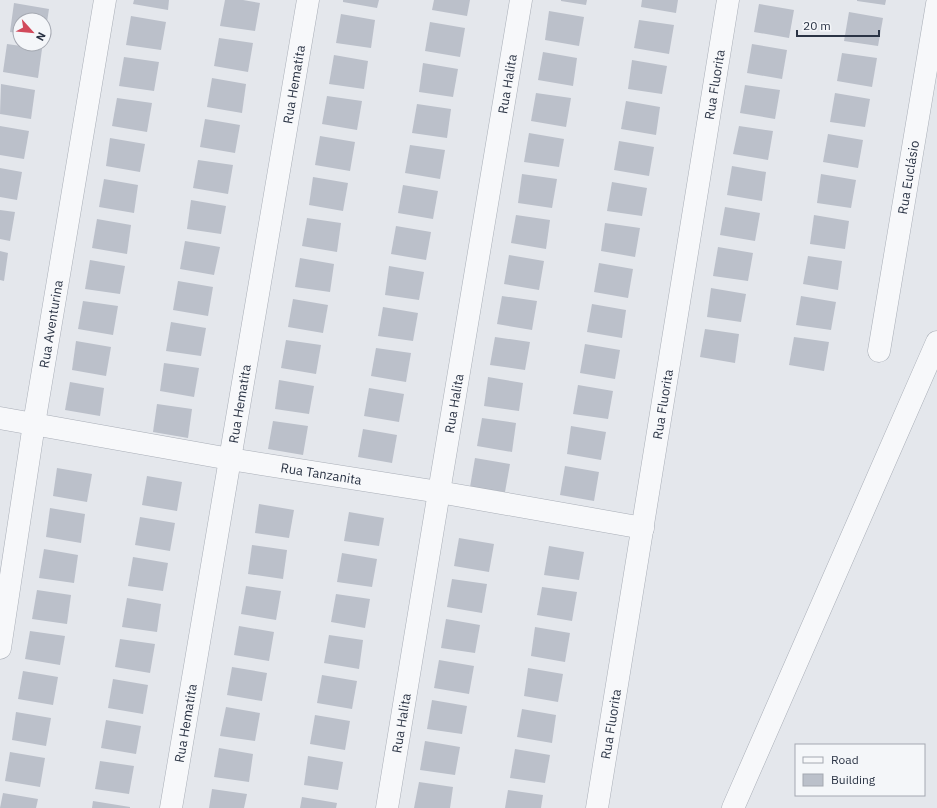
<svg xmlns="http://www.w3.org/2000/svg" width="937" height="808" font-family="'IBM Plex Sans',sans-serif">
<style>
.building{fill:#bbc0ca}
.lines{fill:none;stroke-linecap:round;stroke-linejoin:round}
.minor-casing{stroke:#a9aeb7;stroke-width:23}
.minor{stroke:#f7f8fa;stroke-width:22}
.labels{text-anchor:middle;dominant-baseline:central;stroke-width:4;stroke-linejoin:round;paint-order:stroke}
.street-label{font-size:13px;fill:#2b3445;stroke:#f4f6f9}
</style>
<rect width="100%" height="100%" fill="#e4e7ec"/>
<!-- building -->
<g class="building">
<path d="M134 0H169L168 10 133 4Z"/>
<path d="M225 0H243L260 3 255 31 220 26Z"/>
<path d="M343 0H379L377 8 343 2Z"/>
<path d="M434 0H470L467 16 432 10Z"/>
<path d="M561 0H587L586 5 561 1Z"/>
<path d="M642 0H678L676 13 641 7Z"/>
<path d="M857 0H886L885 5 857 1Z"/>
<path d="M14 3 49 9 45 35H44V20H20V33L10 32Z"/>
<path d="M759 4 794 10 789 38 754 32Z"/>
<path d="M549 11 584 17 579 46 545 40Z"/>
<path d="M849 12 883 18 878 46 844 41Z"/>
<path d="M341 14 375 20 371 48 336 43Z"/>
<path d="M131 16 166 22 161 50 126 45Z"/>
<path d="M639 20 674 25 669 54 634 48Z"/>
<path d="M430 22 465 28 460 57 425 51Z"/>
<path d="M219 38 253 43 248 72 214 66Z"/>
<path d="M7 44 42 49 38 78 3 72Z"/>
<path d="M752 44 787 50 782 79 747 73Z"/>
<path d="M543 52 577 58 573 86 538 80Z"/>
<path d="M842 53 877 58 872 87 837 81Z"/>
<path d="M334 55 368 61 364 89 329 84Z"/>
<path d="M124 57 159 62 154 91 119 86Z"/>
<path d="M632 60 667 66 662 94 628 89Z"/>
<path d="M423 63 458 69 453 97 419 92Z"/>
<path d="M212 78 246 84 242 113 207 107Z"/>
<path d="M1 84 35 90 31 119 0 114Z"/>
<path d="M745 85 780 90 775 119 740 113Z"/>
<path d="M536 93 571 98 566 127 531 121Z"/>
<path d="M835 93 870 99 865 127 830 122Z"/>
<path d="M327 96 362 101 357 130 322 124Z"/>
<path d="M117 98 152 103 147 132 112 126Z"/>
<path d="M626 101 660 107 656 135 621 129Z"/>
<path d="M417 104 451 109 447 138 412 133Z"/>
<path d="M205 119 240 125 235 153 200 147Z"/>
<path d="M0 126 29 131 24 159 0 155Z"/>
<path d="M739 126 773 131 768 160 733 154Z"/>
<path d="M529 133 564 139 559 167 524 162Z"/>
<path d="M828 134 863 140 858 168 823 162Z"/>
<path d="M320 136 355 142 350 171 315 165Z"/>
<path d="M110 138 145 144 140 172 106 166Z"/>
<path d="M619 141 654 147 649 176 614 170Z"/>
<path d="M410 145 445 150 440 179 405 173Z"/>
<path d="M198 160 233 165 228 194 193 188Z"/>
<path d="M732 166 766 172 762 201 727 195Z"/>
<path d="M0 168 22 172 17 200 0 197Z"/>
<path d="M522 174 557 179 552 208 518 203Z"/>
<path d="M821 174 856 180 851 208 817 203Z"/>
<path d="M313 177 348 183 343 211 309 205Z"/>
<path d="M104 179 138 185 134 213 99 207Z"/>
<path d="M612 182 647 188 642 216 607 211Z"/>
<path d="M403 185 438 191 433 219 398 213Z"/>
<path d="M191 200 226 206 221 234 187 229Z"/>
<path d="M725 207 760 213 755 241 720 235Z"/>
<path d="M0 210 15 212 10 241 0 239Z"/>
<path d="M516 215 550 220 546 249 511 243Z"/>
<path d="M814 215 849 221 845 249 810 244Z"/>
<path d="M307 218 341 223 337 252 302 246Z"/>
<path d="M97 219 131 225 127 254 92 248Z"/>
<path d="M605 223 640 228 635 257 601 251Z"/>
<path d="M396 226 431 232 426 260 391 254Z"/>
<path d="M185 241 220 247 214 275 180 269Z"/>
<path d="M718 247 753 253 748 281 713 276Z"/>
<path d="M0 251 8 253 4 281 0 280Z"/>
<path d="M509 255 544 261 539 290 504 284Z"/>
<path d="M808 256 842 261 838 290 803 284Z"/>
<path d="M300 258 334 264 330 292 295 287Z"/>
<path d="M90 260 125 266 120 294 85 289Z"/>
<path d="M599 263 633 269 628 298 594 292Z"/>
<path d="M389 266 424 272 419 300 385 295Z"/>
<path d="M178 281 213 287 208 316 173 310Z"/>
<path d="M711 288 746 294 741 322 707 317Z"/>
<path d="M502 296 537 301 532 330 497 324Z"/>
<path d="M801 296 836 302 831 330 796 325Z"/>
<path d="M293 299 328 305 323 333 288 327Z"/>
<path d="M83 301 118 306 113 335 78 329Z"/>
<path d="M592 304 626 310 622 338 587 332Z"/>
<path d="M383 307 418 313 413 341 378 336Z"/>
<path d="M171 322 206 328 201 356 166 351Z"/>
<path d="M705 329 739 334 735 363 700 357Z"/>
<path d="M495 337 530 342 525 370 490 365Z"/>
<path d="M794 337 829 342 824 371 789 365Z"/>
<path d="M286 340 321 345 316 374 281 368Z"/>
<path d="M76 341 111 347 106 376 72 370Z"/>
<path d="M585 344 620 350 615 379 580 373Z"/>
<path d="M376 348 411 353 406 382 371 376Z"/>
<path d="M164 363 199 368 194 397 160 391Z"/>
<path d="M488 377 523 383 519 411 484 406Z"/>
<path d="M279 380 314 386 309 414 275 409Z"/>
<path d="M70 382 104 388 100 416 65 410Z"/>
<path d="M578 385 613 391 608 419 573 414Z"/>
<path d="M369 388 404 394 399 422 364 416Z"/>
<path d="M157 404 192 409 188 438 153 432Z"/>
<path d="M482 418 516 423 512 452 477 446Z"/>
<path d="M273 421 308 426 303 455 268 449Z"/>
<path d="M571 426 606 432 601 460 567 454Z"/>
<path d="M363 429 397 435 392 463 358 457Z"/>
<path d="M475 458 510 464 505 492 470 487Z"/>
<path d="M565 466 599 472 594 501 560 495Z"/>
<path d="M57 468 92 474 87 502 53 496Z"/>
<path d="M147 476 182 482 177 511 142 505Z"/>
<path d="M259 504 294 510 289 538 255 533Z"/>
<path d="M50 508 85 514 81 543 46 537Z"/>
<path d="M349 512 384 518 379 546 344 541Z"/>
<path d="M140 517 175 523 170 551 135 545Z"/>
<path d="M459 538 494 544 489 572 454 566Z"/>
<path d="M252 545 287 550 283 579 248 574Z"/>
<path d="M549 546 584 552 579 580 544 575Z"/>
<path d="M44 549 78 555 74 583 39 578Z"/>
<path d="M342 553 377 559 372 587 337 582Z"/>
<path d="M133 557 168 563 163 591 128 586Z"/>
<path d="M452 579 487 584 482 613 447 607Z"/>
<path d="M246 586 281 591 276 620 241 614Z"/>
<path d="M542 587 577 592 572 621 537 615Z"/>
<path d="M37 590 71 595 67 624 32 619Z"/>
<path d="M336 594 370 599 365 628 331 622Z"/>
<path d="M127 598 161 604 157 632 122 627Z"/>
<path d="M446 619 480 625 475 653 441 648Z"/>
<path d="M239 626 274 632 269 661 234 655Z"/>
<path d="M535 627 570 633 565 662 531 656Z"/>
<path d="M30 631 65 636 60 665 25 659Z"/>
<path d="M329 635 363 640 359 669 324 663Z"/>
<path d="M120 639 155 644 150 673 115 667Z"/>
<path d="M439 660 474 666 469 694 434 688Z"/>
<path d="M232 667 267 673 262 701 227 695Z"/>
<path d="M528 668 563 674 558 702 524 696Z"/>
<path d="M23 671 58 677 53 705 18 699Z"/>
<path d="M322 675 357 681 352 709 317 703Z"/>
<path d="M113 679 148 685 143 714 108 708Z"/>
<path d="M432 700 467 706 462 734 427 729Z"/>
<path d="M226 707 260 713 255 741 220 736Z"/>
<path d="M522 709 556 715 552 743 517 737Z"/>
<path d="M16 712 51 718 46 746 12 740Z"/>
<path d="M315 715 350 721 345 750 310 744Z"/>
<path d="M106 720 141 726 136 754 101 748Z"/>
<path d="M425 741 460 747 455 775 420 770Z"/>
<path d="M219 748 253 754 249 782 214 777Z"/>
<path d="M515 749 550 755 545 783 510 778Z"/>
<path d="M10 752 45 758 40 787 5 781Z"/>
<path d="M308 756 343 762 338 790 304 785Z"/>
<path d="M100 761 134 766 129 794 95 789Z"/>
<path d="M419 782 453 787 450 808H414Z"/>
<path d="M212 789 247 794 244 808H209Z"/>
<path d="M508 790 543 795 541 808H505Z"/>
<path d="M3 793 38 799 36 808H0Z"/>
<path d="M302 797 337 803 336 808H300Z"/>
<path d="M93 801 130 807V808H92Z"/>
</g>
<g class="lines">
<!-- minor casing -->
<g class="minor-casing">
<g id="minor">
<path id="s1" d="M879 351 937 4"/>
<path id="s2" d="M0 418 230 459 439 492 643 528"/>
<path id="s3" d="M0 648 34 424 105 0"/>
<path id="s4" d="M171 808 230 459 308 0"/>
<path id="s5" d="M387 808 439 492 521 0"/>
<path id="s6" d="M597 808 728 0"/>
<path d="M733 808 937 342"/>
</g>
</g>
<!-- minor -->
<use href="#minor" class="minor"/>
</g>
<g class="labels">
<!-- street labels -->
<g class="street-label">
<text stroke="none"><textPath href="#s5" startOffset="734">Rua Halita</textPath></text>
<text stroke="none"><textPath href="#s6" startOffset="733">Rua Fluorita</textPath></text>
<text stroke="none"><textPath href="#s4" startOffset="734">Rua Hematita</textPath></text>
<text stroke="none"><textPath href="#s1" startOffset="176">Rua Euclásio</textPath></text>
<text stroke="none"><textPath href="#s3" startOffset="328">Rua Aventurina</textPath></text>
<text stroke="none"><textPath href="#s4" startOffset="410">Rua Hematita</textPath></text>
<text stroke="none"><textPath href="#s5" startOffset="410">Rua Halita</textPath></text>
<text stroke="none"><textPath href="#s6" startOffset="409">Rua Fluorita</textPath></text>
<text stroke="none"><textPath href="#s2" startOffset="326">Rua Tanzanita</textPath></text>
<text stroke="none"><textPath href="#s4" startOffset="86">Rua Hematita</textPath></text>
<text stroke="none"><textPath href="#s5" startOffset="86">Rua Halita</textPath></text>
<text stroke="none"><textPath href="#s6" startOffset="85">Rua Fluorita</textPath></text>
</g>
</g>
<!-- legend -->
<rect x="795" y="744" width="130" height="52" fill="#f4f6f9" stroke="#a4a8b1"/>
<rect x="803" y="757" width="20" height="6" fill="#f7f8fa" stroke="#a4a8b1"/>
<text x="831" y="764" font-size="12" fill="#2b3445">Road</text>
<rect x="803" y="774" width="20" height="12" fill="#bbc0ca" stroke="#a4a8b1"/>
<text x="831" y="784" font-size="12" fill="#2b3445">Building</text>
<!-- north arrow -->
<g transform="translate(32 32) rotate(117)"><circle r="19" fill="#f4f6f9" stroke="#a4a8b1"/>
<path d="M0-3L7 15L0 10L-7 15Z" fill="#d1495b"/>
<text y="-6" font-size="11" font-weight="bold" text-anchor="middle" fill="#2b3445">N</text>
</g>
<!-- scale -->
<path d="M797 30v6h82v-6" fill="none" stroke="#2b3445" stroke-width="2"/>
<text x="803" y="30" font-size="12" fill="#2b3445" stroke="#f4f6f9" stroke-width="3" paint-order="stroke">20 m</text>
</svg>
